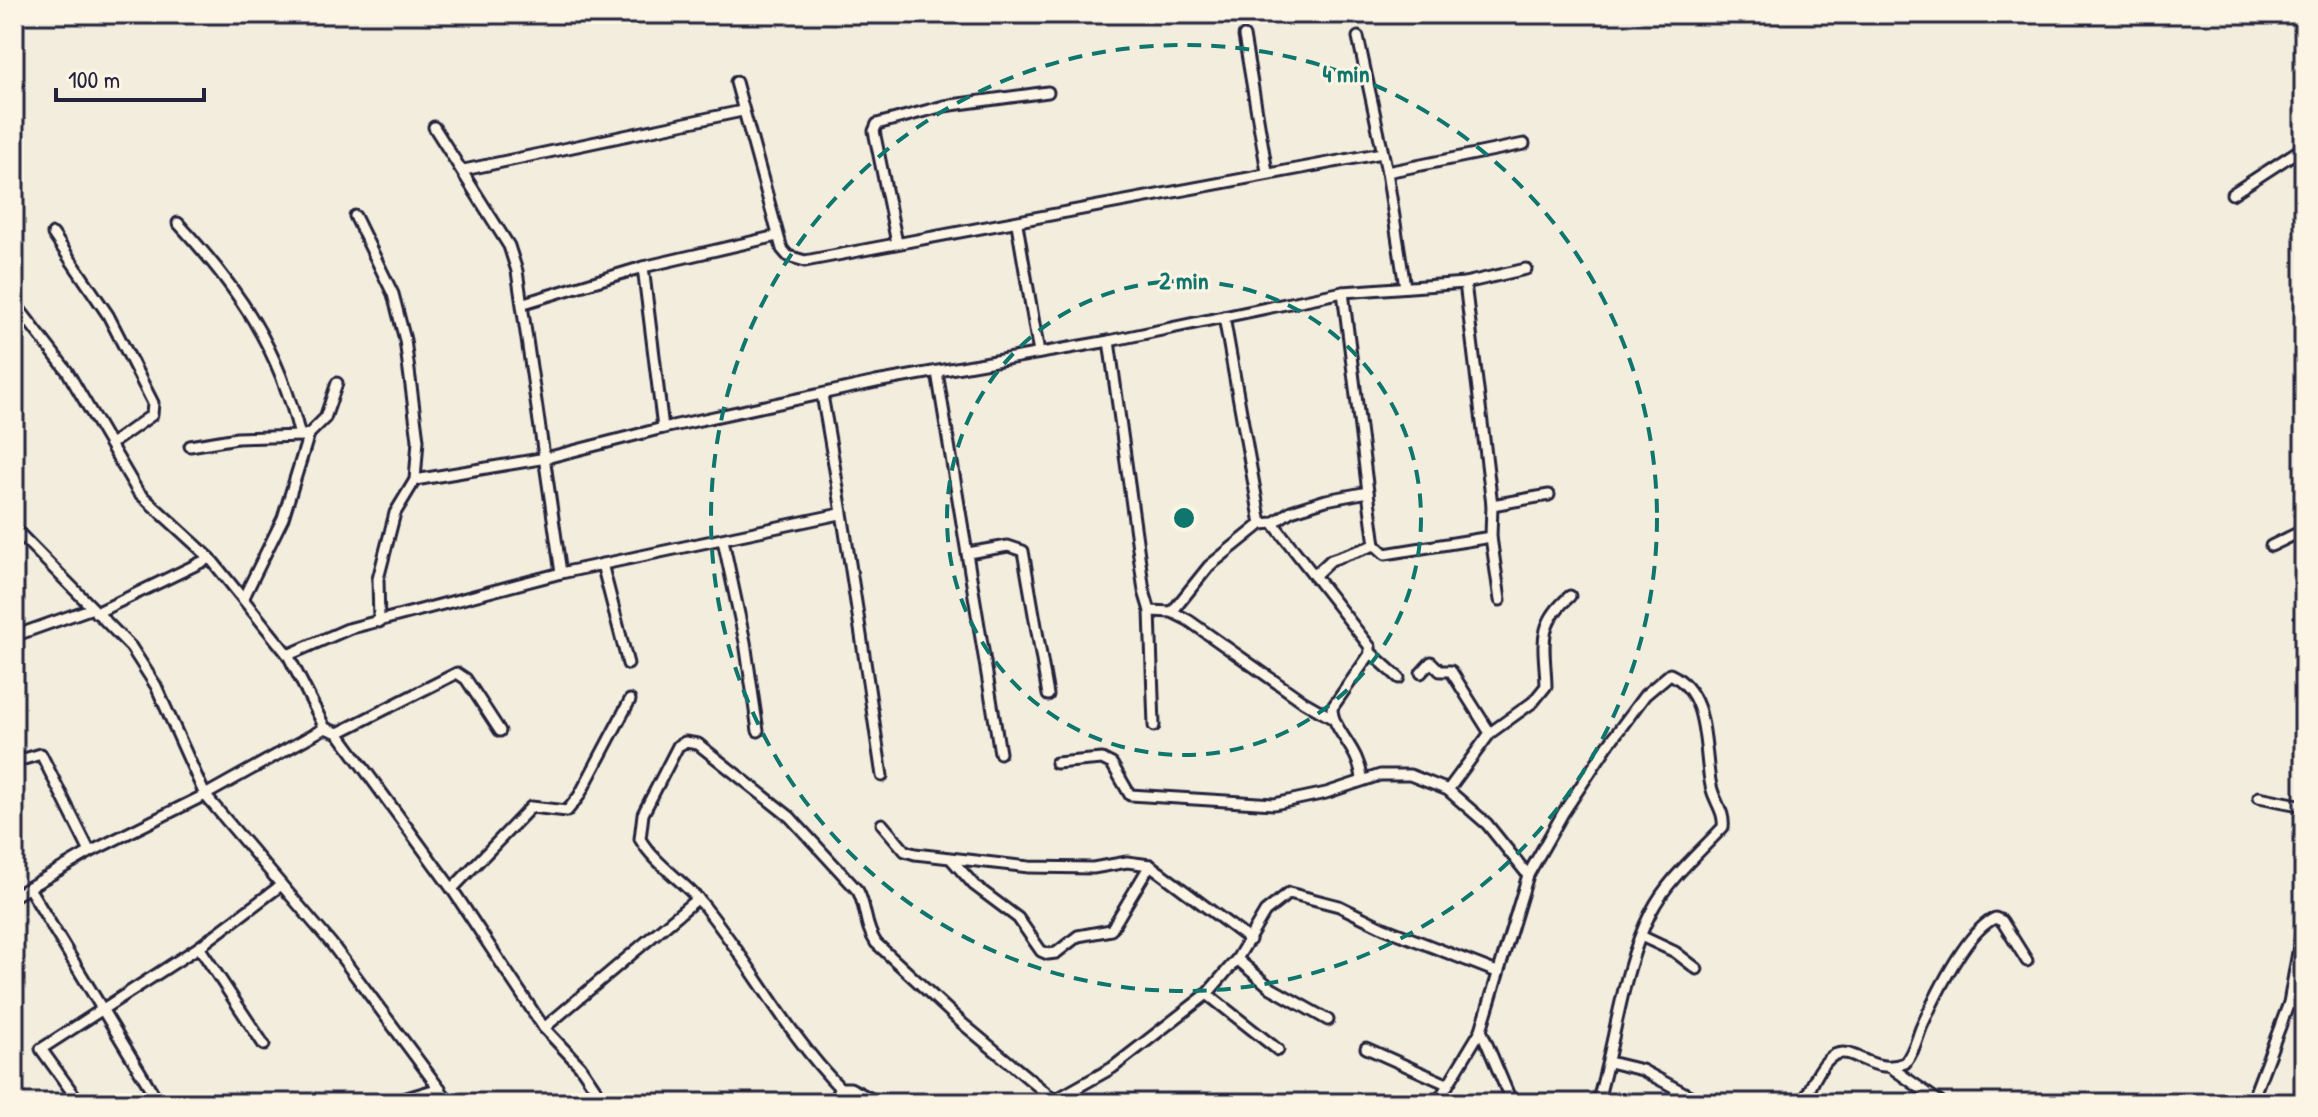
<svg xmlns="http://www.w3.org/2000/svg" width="2318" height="1117" font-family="'Patrick Hand',sans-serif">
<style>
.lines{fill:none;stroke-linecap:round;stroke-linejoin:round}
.street-casing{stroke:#22223b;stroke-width:15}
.street{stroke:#fcf5e5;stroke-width:9}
.ring{fill:none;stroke:#0f766e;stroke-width:4;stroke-dasharray:14 10}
.centre{fill:#0f766e;stroke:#fcf5e5;stroke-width:4}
.ring-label{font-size:24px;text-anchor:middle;font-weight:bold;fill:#0f766e;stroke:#fcf5e5;stroke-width:6;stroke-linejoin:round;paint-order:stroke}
</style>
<rect width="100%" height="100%" fill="#f3edde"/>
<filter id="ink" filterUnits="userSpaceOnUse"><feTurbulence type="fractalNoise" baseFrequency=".0125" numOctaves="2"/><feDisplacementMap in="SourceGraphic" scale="16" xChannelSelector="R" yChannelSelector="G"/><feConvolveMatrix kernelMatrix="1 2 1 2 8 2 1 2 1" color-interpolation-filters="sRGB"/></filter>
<g filter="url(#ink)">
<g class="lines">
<!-- street casing -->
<g class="street-casing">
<g id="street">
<path d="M1244 36 1267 172"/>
<path d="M1358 37 1387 172 1405 287"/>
<path d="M736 82 782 249 788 256 805 261 1382 153"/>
<path d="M434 127 509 246 517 271 561 573"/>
<path d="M464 170 742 111"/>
<path d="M1387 172 1524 144"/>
<path d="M2232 194 2304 147"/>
<path d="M355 216 393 294 405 340 418 440 415 480 395 513 378 579 379 622"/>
<path d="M178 223C239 289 279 348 300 436L309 434"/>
<path d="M1017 224 1039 353"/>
<path d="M53 234 108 315 153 403 152 415 111 444"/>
<path d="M897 243 874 131 877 124 944 106 1048 92"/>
<path d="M1465 283 1526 269"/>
<path d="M1343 292 1368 492"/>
<path d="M14 302 67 371 138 492 210 558 288 655 325 728 338 733 452 889 544 1028 580 1066 605 1103"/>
<path d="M524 303 643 267"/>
<path d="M1224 317 1261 524"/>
<path d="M1109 341 1144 591 1150 611 1172 612 1188 620 1304 702 1332 718"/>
<path d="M937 372 1000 753"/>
<path d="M822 395C845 521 863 649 882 776"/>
<path d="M663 428 643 267 777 236"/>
<path d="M190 446 237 438 300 436"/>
<path d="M415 480 546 458 663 428 876 382 1109 341 1343 292 1465 283 1492 505 1491 537 1385 554 1375 545 1368 492 1326 500 1291 511 1273 523 1261 524 1209 566 1172 612"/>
<path d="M1492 505 1549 495"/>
<path d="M1273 523 1370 647V654L1332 708C1332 731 1360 748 1362 780"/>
<path d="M14 528 131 647 156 686 205 795 331 943 450 1103"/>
<path d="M1491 537 1500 600"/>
<path d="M723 540 745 642 758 731"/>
<path d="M2271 546 2304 530"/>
<path d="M968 553 1008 546 1023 551 1048 695"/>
<path d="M602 564 628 664"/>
<path d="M1314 576 1331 560 1375 545"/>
<path d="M244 597 283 518 309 434 325 418 337 383"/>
<path d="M1150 611 1154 726"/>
<path d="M96 613 210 558"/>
<path d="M14 636 90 609"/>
<path d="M1370 652 1399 678"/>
<path d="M288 655 348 629 561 573 840 514"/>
<path d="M1421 673 1431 662 1440 671H1451L1490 733"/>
<path d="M338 733 457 673 466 679 500 731"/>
<path d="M14 762 41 754 90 852 205 795 325 728"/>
<path d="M1056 763 1102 759 1112 764 1130 795 1274 804 1326 793 1380 775H1410L1448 790 1487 824 1528 875"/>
<path d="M1448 790 1490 733 1533 702 1546 686C1545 646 1535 626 1570 596"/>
<path d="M2259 797 2304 806"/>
<path d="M882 824 905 851 915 854 1029 867 1093 868 1127 862 1150 865 1250 940"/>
<path d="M952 860 974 885 1018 918 1041 951 1048 954 1056 953 1078 936 1111 930 1150 865"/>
<path d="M29 888 159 1103"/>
<path d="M452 889 531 807 567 811 579 796 630 700"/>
<path d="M14 896 90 852"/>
<path d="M1641 936 1675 952 1697 969"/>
<path d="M199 947 264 1045"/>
<path d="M1237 959 1271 988 1328 1020"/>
<path d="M1207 994 1278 1050"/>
<path d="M2289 1003 2304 1005"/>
<path d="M544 1028 698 898"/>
<path d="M1481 1030 1512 1103"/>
<path d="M1366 1048 1447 1084"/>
<path d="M1609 1062 1642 1070 1703 1103"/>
<path d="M1892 1068 1941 1103"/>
<path d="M1055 1100 1112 1068 1207 994 1237 959 1265 912 1289 893 1339 906 1384 928 1497 972"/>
<path d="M80 1103 41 1049 199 947 280 886"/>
<path d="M390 1103 440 1088"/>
<path d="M832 1103 840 1088"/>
<path d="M879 1103 850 1088H840C785 1032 750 961 700 901 681 879 655 864 640 839L643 814 678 746 685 742 698 744 790 817 858 891C867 908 864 925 876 943L963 1024 1058 1103"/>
<path d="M1437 1103 1481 1030 1528 875 1563 813 1608 745 1645 695 1670 674C1711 693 1703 750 1711 786 1714 801 1725 812 1723 827 1698 854 1668 879 1651 912 1621 971 1616 1041 1597 1103"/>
<path d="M1804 1103C1842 1007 1855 1082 1905 1063 1914 1052 1916 1041 1921 1028 1934 999 1966 931 1995 918L2002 921 2027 961"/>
<path d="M2251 1103 2289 1003 2304 918"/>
</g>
</g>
<!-- street -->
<use href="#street" class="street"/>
</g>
</g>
<!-- distance rings -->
<g class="ring">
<circle cx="1184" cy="518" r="237"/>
<circle cx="1184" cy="518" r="473"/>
</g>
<circle cx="1184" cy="518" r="12" class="centre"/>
<g class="ring-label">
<text x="1346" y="82">4 min</text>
<text x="1184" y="289">2 min</text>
</g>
<!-- margin -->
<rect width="2318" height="1117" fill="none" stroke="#fcf5e5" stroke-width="48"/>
<rect x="24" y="24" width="2270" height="1069" fill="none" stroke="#22223b" stroke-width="3" filter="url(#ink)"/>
<!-- scale -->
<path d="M56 88v12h148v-12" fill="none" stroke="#22223b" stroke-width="4"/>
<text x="68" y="88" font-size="24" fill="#22223b" stroke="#fcf5e5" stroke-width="6" paint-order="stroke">100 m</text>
</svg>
